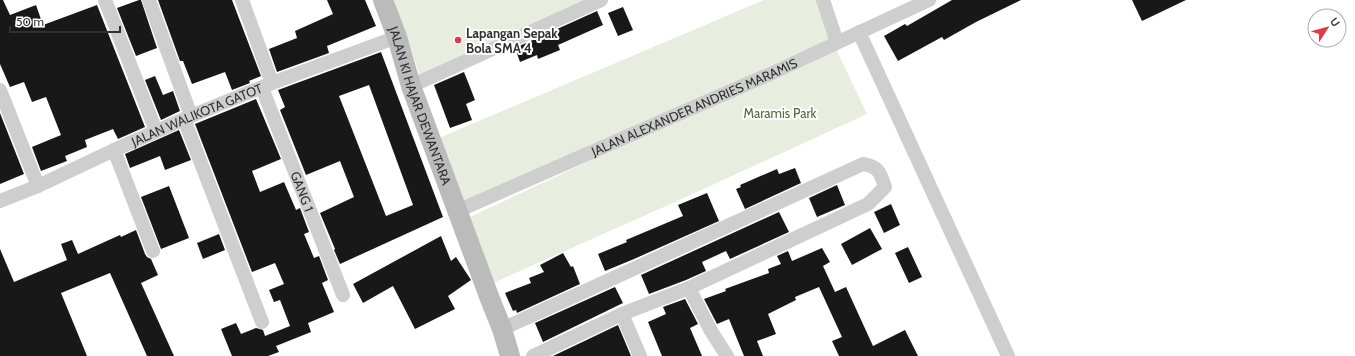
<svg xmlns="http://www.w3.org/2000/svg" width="1355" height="356" font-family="Cabin,sans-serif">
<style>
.green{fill:#e7eddf}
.building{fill:#181818;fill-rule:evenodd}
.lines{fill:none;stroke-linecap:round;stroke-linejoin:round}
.street{stroke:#cecece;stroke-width:14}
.secondary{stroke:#bbb;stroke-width:20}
.poi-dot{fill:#e23947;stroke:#fff;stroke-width:1.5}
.labels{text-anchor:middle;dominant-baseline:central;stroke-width:4;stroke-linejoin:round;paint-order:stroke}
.poi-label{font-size:13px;font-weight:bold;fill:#313131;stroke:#fff;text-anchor:start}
.street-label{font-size:13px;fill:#313131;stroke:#fff}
.park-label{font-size:13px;fill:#546c3e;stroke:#fff}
</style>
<rect width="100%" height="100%" fill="#fff"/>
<!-- green -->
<g class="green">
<path d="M394 0H594L421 79Z"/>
<path d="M764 0H818L834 37 458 206 432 141Z"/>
<path d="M835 47 867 114 675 202 493 283 466 219 780 71Z"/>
</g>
<!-- building -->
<g class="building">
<path d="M0 0H3L10 15 36 5 43 25 97 5 145 127 118 139 113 129 85 140 87 147 65 156 67 161 41 171 32 147 61 135 46 97 32 102 24 82 10 87 0 64Z"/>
<path d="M139 0H141L157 48 136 56 117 8Z"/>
<path d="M158 0H232L261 76 249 81 250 83 232 90 225 72 192 84 183 61H180Z"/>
<path d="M327 0H365L376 26 327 46 329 53 277 72 269 49 297 38 295 31 333 14Z"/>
<path d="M952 0H1021L976 22 944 40 942 37 898 61 884 36 905 24 907 26Z"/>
<path d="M1132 0H1186L1142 21Z"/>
<path d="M623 7 633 30 618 36 608 13Z"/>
<path d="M597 11 603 25 558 45 560 50 538 59 537 55 520 62 515 48Z"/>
<path d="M381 52 443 217 340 264 334 250 335 249 320 213 354 197 340 161 306 175 280 110 285 107 278 90ZM369 85 413 205 386 216 339 96Z"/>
<path d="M464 72 475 100 466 104 472 120 450 128 434 85Z"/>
<path d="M155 76 163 95 173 91 180 111 161 120 145 80Z"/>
<path d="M256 99 281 159 252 171 260 192 284 182 296 210 300 208 309 232 304 234 314 258 319 256 328 280 322 283 334 312 308 323 311 332 276 346 279 352 268 356H232L221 329 236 323 241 334 256 328 263 330 265 336 290 326 280 300 274 302 269 290 284 284 275 263 252 272 195 124Z"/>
<path d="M0 113 24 174 0 184Z"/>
<path d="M179 130 191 160 165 170 160 156 130 168 125 154Z"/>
<path d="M795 168 801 183 745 209 736 189 741 187 740 185 777 169 779 174Z"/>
<path d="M837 185 845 205 817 217 809 198Z"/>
<path d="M169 186 189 238 161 249 141 197Z"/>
<path d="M707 193 719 221 634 259 605 271 598 254 627 242 626 240 683 216 678 205Z"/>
<path d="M891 204 900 225 884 233 874 212Z"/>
<path d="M779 212 789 232 730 259 726 251 702 262 706 271 686 280 649 294 641 275Z"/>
<path d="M870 228 882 249 852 265 841 244Z"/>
<path d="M136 230 145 254 147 257 151 259 158 275 141 283 174 356H147L110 273 61 293 87 356H0V249L14 282 67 260 61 244 72 240 78 254 120 235 121 237Z"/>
<path d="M219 234 225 250 203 259 197 243Z"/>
<path d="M441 236 451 261 456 257 471 280 448 296 455 309 415 329 393 286 363 303 353 284Z"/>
<path d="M908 247 922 277 909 283 895 253Z"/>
<path d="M822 248 830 262 823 266 835 292 846 287 873 346 905 330 918 356H839L832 341 842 337 819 287 795 297 796 300 768 314 776 334 757 341 763 356H744L729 319 717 324 704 299 726 291 725 289 769 273 768 269 781 264 777 256 788 251 792 261Z"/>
<path d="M563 253 571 267 573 266 580 284 517 313 516 310 513 311 505 293 531 283 529 278 544 272 540 265Z"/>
<path d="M615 287 623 303 543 342 535 323Z"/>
<path d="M685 299 698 324 690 328 702 356H662L648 322 666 314 663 307Z"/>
<path d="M618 325 631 356H553Z"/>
</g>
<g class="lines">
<!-- street -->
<g class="street">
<path d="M105 0 156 131"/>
<path d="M149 0 191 116"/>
<path d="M242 0 272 83"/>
<path d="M823 0 837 42"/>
<path d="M859 32 1008 356"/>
<path d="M411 86 601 0"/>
<path id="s1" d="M262 88 343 295"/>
<path d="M0 90 38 186"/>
<path d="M184 119 262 322"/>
<path d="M114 150 153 251"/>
<path id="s2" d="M0 201 38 186 114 150 191 116 272 83 397 37"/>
<path id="s3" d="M457 211 772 73 929 0"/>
<path d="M689 288 711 331 727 356"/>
<path d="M622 314 640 356"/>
<path d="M502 329 863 164C879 167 880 172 885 187L868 204 689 288 622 314 533 356"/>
</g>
<!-- secondary -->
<path class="secondary" id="s4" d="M383 0 397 37 411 86 490 299 502 329 510 356"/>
</g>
<!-- markers -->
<circle class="poi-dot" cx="458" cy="40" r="4"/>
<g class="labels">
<!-- poi labels -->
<g class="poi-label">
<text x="466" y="33">Lapangan Sepak<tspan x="466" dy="15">Bola SMA 4</tspan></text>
</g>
<!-- street labels -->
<g class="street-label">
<text stroke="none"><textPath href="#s4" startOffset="112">JALAN KI HAJAR DEWANTARA</textPath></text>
<text stroke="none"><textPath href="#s3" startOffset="259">JALAN ALEXANDER ANDRIES MARAMIS</textPath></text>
<text stroke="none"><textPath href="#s2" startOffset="215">JALAN WALIKOTA GATOT</textPath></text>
<text stroke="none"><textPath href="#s1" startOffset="111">GANG 1</textPath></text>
</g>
<!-- park labels -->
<g class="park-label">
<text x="780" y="113">Maramis Park</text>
</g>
</g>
<!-- north arrow -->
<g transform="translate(1327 28) rotate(54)"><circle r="19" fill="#ffffff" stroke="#adadad"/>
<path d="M0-3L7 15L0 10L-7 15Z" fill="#e23947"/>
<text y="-6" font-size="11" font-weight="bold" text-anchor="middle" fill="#313131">U</text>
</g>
<!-- scale -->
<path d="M10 26v6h110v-6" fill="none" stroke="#313131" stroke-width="2"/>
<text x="16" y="26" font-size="12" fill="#313131" stroke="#ffffff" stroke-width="3" paint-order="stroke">50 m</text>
</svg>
